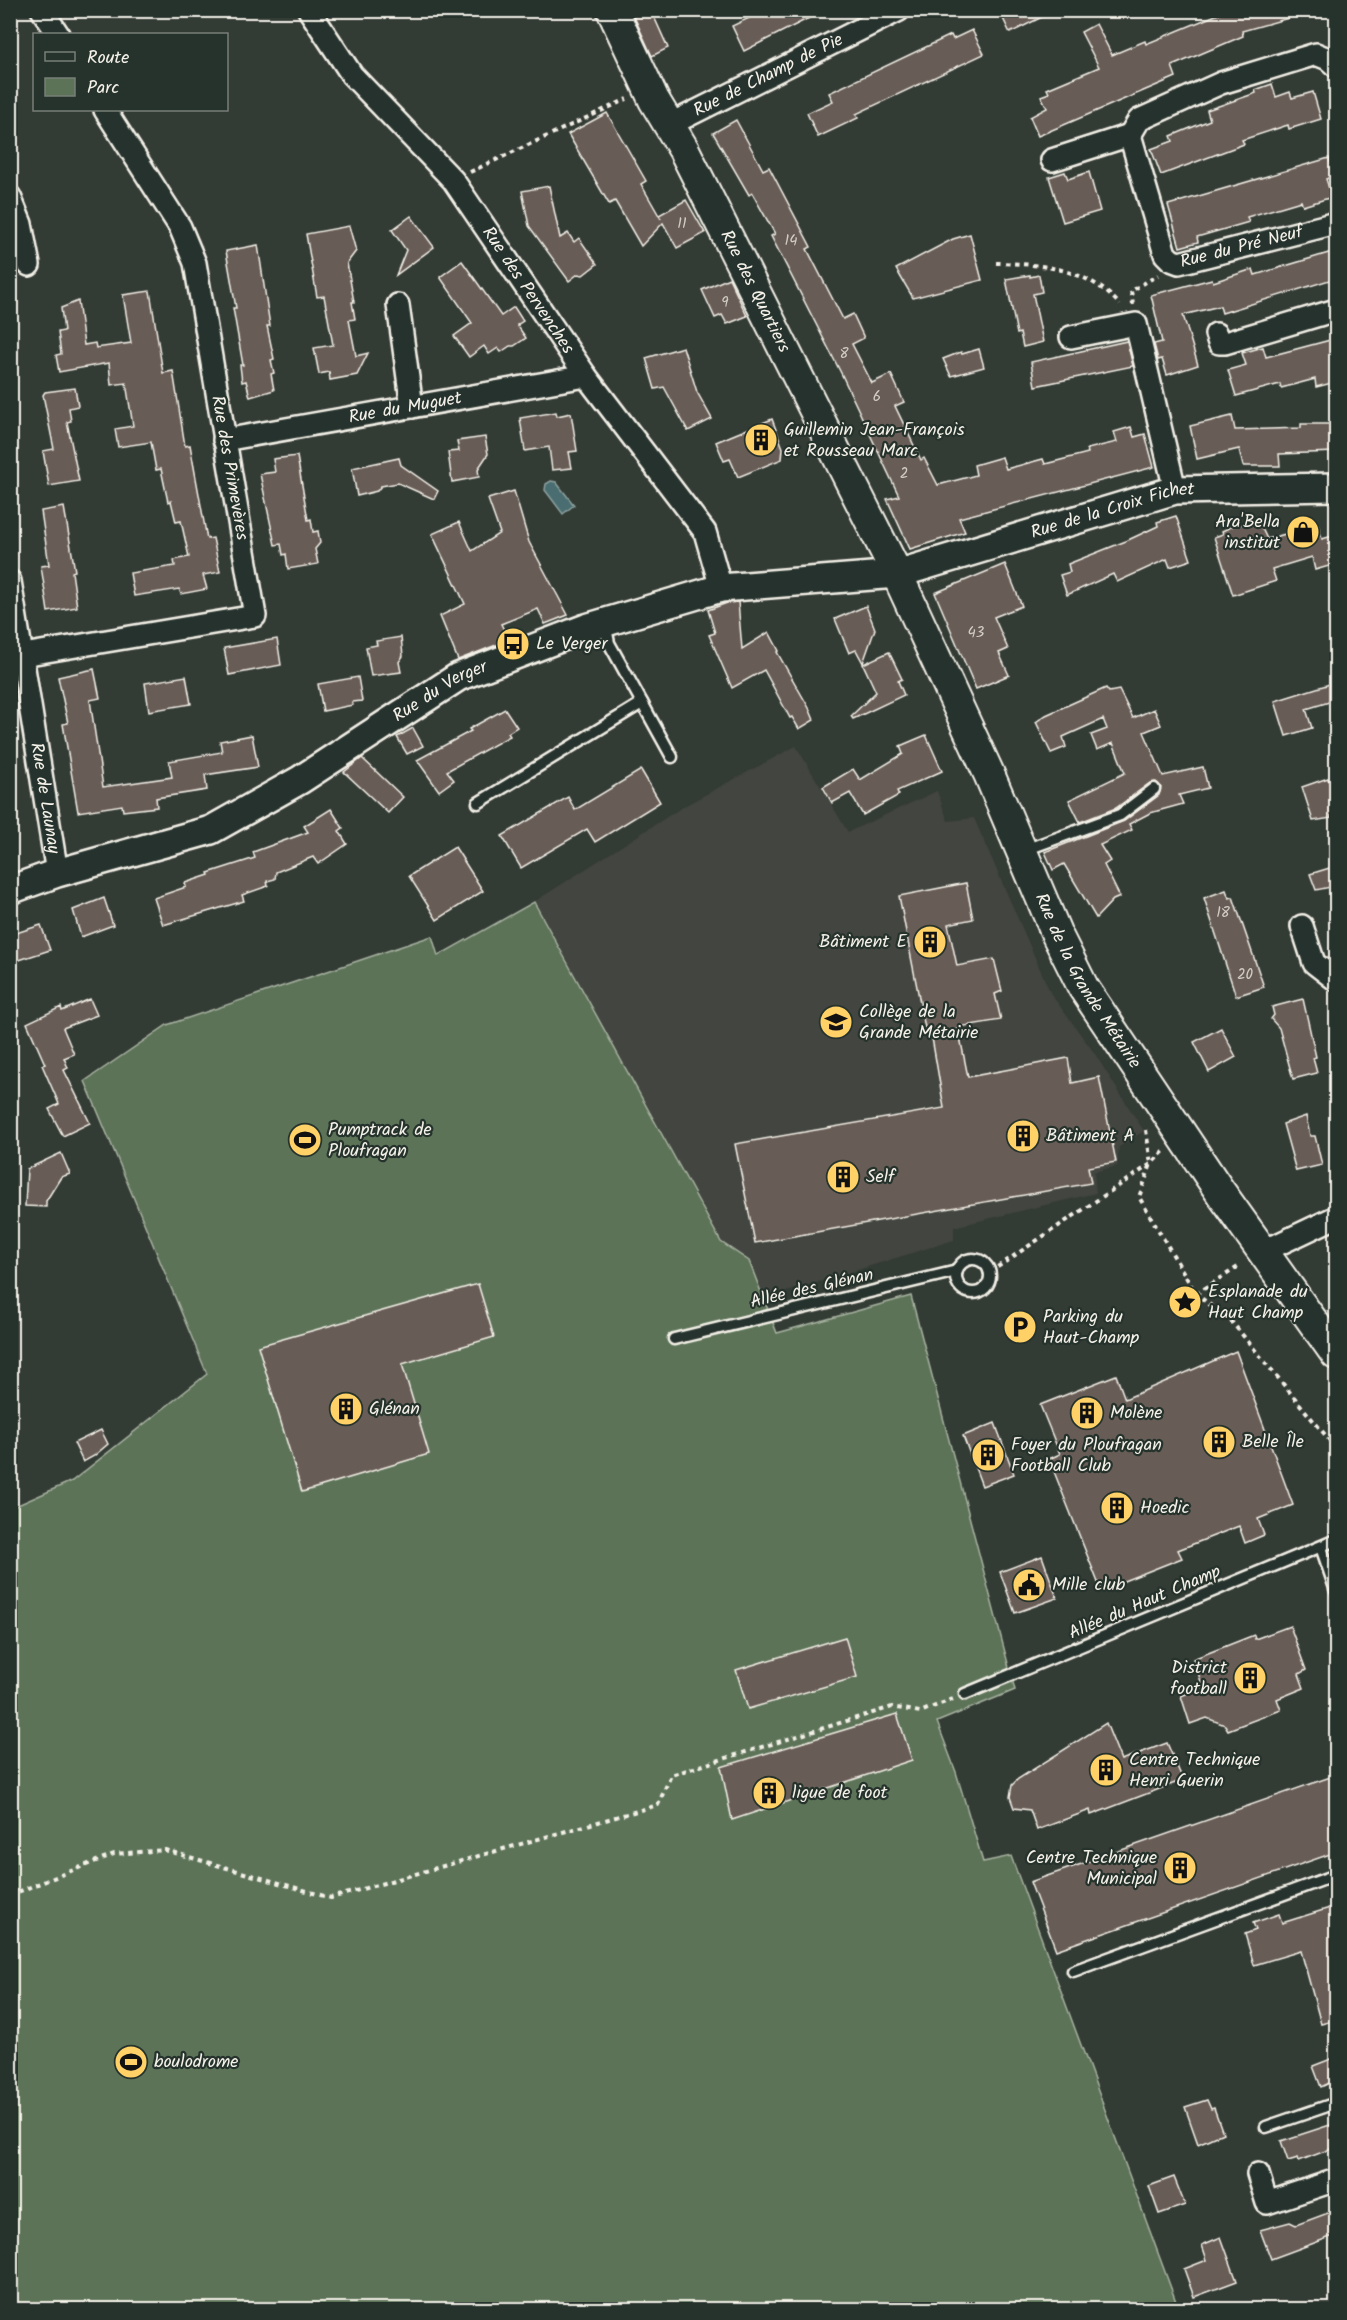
<svg xmlns="http://www.w3.org/2000/svg" width="1347" height="2320" font-family="Kalam,sans-serif">
<style>
.built{fill:#43453f}
.green{fill:#5c7358;stroke:#a8b2a0;stroke-width:1.5}
.water{fill:#4a6d70;stroke:#8ea2a0;stroke-width:1.5}
.building{fill:#685c56;stroke:#f4f1e8;stroke-width:1.5}
.lines{fill:none;stroke-linecap:round;stroke-linejoin:round}
.service-casing{stroke:#f4f1e8;stroke-width:15}
.minor-casing{stroke:#f4f1e8;stroke-width:26}
.tertiary-casing{stroke:#f4f1e8;stroke-width:32}
.secondary-casing{stroke:#f4f1e8;stroke-width:34}
.path{stroke:#f4f1e8;stroke-width:4;stroke-dasharray:4.5 4.5;stroke-linecap:butt}
.service{stroke:#26332d;stroke-width:10}
.minor{stroke:#26332d;stroke-width:21}
.tertiary{stroke:#26332d;stroke-width:27}
.secondary{stroke:#26332d;stroke-width:30}
.labels{text-anchor:middle;dominant-baseline:central;stroke-width:4.5;stroke-linejoin:round;paint-order:stroke}
.number-label{font-size:15px;fill:#d1ccc4}
.street-label{font-size:18px;fill:#f4f1e8;stroke:#26332d}
.poi-label{font-size:18px;fill:#f4f1e8;stroke:#26332d;text-anchor:start}
</style>
<rect width="100%" height="100%" fill="#333b35"/>
<filter id="ink" filterUnits="userSpaceOnUse"><feTurbulence type="fractalNoise" baseFrequency=".0167" numOctaves="2"/><feDisplacementMap in="SourceGraphic" scale="12" xChannelSelector="R" yChannelSelector="G"/><feConvolveMatrix kernelMatrix="1 2 1 2 8 2 1 2 1" color-interpolation-filters="sRGB"/></filter>
<g filter="url(#ink)">
<!-- built -->
<path class="built" d="M796 746 848 832 937 791 948 821 974 818 1051 994 1093 1051 1144 1131 1119 1147 1117 1166 1094 1172 1096 1193 954 1227V1240L764 1299 749 1261 721 1242 534 902 684 806Z"/>
<!-- green -->
<path class="green" d="M534 902 721 1242 749 1261 777 1333 911 1296 1015 1690 937 1722 956 1772 983 1862 1011 1856 1178 2307 1172 2310 11 2309V1508L72 1481 207 1374 85 1081 167 1025 432 936 438 956Z"/>
<!-- water -->
<path class="water" d="M551 481 556 482 574 505 563 514 545 490 546 484Z"/>
<!-- building -->
<g class="building">
<path d="M631 10H651L668 48 652 56Z"/>
<path d="M766 10H825L744 51 732 26Z"/>
<path d="M999 10H1056L1010 33Z"/>
<path d="M1228 10H1295L1296 16 1242 31 1243 36 1172 66 1176 77 1038 136 1030 117 1047 108 1041 96 1049 93 1047 89 1099 67 1081 32 1096 24 1112 55 1145 41 1146 44Z"/>
<path d="M972 30 984 54 856 114 858 118 818 137 807 113 833 101 829 93 951 35 953 39Z"/>
<path d="M1272 84 1276 97 1290 92 1292 98 1313 92 1321 119 1289 129 1288 125 1242 140 1244 144 1161 175 1151 149 1173 141 1171 136 1210 120 1207 110 1256 93 1255 90Z"/>
<path d="M607 113 646 181 641 184 661 219 659 215 686 200 705 233 677 248 663 223 641 246 615 201 609 204 568 134Z"/>
<path d="M736 120 763 170 769 167 811 247 807 249 843 319 853 314 864 338 852 344 872 383 891 374 904 402 895 406 921 460 924 458 938 485 976 475 974 465 1002 457 1006 469 1043 459 1045 464 1088 453 1087 449 1117 442 1114 432 1131 427 1134 437 1145 434 1154 467 959 518 965 532 910 549 887 499 899 496 841 373 771 236 775 234 752 193 749 195 713 133Z"/>
<path d="M1329 158 1334 176 1326 179 1332 197 1303 206 1301 201 1247 217 1249 222 1197 237 1198 242 1180 247 1168 205Z"/>
<path d="M1065 172 1068 179 1089 172 1100 211 1063 222 1049 177Z"/>
<path d="M549 186 560 238 568 233 574 242 579 238 597 264 583 275 578 274 569 281 529 226 522 191Z"/>
<path d="M411 216 434 247 396 275 406 250 392 230Z"/>
<path d="M349 226 356 251 347 263 354 302H352L355 319 349 320 356 356 368 353 357 375 330 380 329 372 319 374 314 348 333 345 324 296 317 297 306 234Z"/>
<path d="M970 234 982 280 913 298 896 269 953 239Z"/>
<path d="M258 245 270 326H267L274 359 271 360 274 373 271 374 274 390 250 397 246 381 242 382 240 365H243L233 308H236L226 251Z"/>
<path d="M1332 252 1336 268V278L1222 313 1220 306 1183 315 1198 365 1167 375 1162 359 1158 360 1154 344 1162 342 1151 295 1212 279 1213 282 1253 269 1255 275Z"/>
<path d="M462 261 501 316 514 307 523 321 517 325 526 338 514 346H510L501 352 498 348 489 354 484 346 469 357 454 336 472 323 440 277Z"/>
<path d="M1030 275V277L1039 275 1042 292 1033 294 1043 342 1023 347 1020 333 1017 334 1006 279Z"/>
<path d="M729 278 747 316 727 324 722 315 715 318 702 290Z"/>
<path d="M150 291 163 373 173 371 185 446 190 445 207 539 213 538 220 572 203 575 207 589 181 594 179 589 134 596 130 573 175 566 174 560 189 557 181 521 176 522 171 501 168 502 161 469 156 470 151 442 118 447 115 429 133 426 126 383 111 385 109 363 59 372 56 355 61 354 58 332 64 331 61 308 78 301 84 345 95 343 96 348 131 343 123 295Z"/>
<path d="M1334 339 1336 351V382L1316 387 1315 379 1281 388 1280 384 1236 396 1228 370 1246 365 1242 353 1263 347 1266 357Z"/>
<path d="M1127 341 1133 366 1035 386 1031 362Z"/>
<path d="M683 347 697 392 712 419 688 431 664 387 655 389 646 358Z"/>
<path d="M979 349 984 367 951 376 943 359 961 352 962 354Z"/>
<path d="M75 388 78 406 69 408 71 421 67 422 79 481 49 486 43 451 54 449 43 395 45 392Z"/>
<path d="M556 412 557 416 571 413 577 451 569 452 572 468 552 470 549 447 525 451 520 418Z"/>
<path d="M1232 416 1235 430 1301 428V424H1336V452L1279 454 1280 466H1243L1239 449 1197 459 1190 426Z"/>
<path d="M772 419 783 448 782 459 738 477 730 459 724 461 716 442Z"/>
<path d="M485 437 488 454 478 469 479 477 452 482 448 452 459 451 457 441Z"/>
<path d="M297 456 308 520 311 519 313 532 318 531 320 543 315 549 318 564 288 569 286 554 283 555 281 544 275 545 260 474 275 472 273 459Z"/>
<path d="M399 458 401 465 438 491 434 499 398 483 381 486 377 491 357 496 352 468Z"/>
<path d="M514 491 529 542 568 615 545 624 538 609 501 624 509 640 458 660 440 616 465 604 432 534 459 522 472 551 500 533 488 499Z"/>
<path d="M64 507 75 571 72 572 77 607 48 612 41 566 49 565 41 511Z"/>
<path d="M1176 516 1191 560 1170 567 1167 559 1117 582 1113 574 1067 595 1060 575 1070 572 1068 564 1126 541 1158 526 1157 522Z"/>
<path d="M1258 520 1267 539 1318 525 1322 539 1336 535V564L1315 570 1312 557 1272 569 1276 581 1233 595 1214 537 1223 534 1222 531 1233 526Z"/>
<path d="M1005 564 1022 606 994 617 1008 649 999 653 1009 675 976 689 935 593Z"/>
<path d="M738 602 742 649 769 632 779 651 777 652 809 708 814 720 799 729 792 717 790 718 764 670 732 688 709 635 715 633 708 610 727 603Z"/>
<path d="M866 606 875 629 863 663 856 650 849 653 835 619Z"/>
<path d="M401 637 403 656 399 662 401 672 371 676 366 647 377 645 376 641Z"/>
<path d="M277 639 281 665 229 675 224 648Z"/>
<path d="M889 652 902 679 898 681 904 695 853 719 851 716 876 692 863 664Z"/>
<path d="M94 669 100 698 90 700 103 787 172 777 169 761 222 752 220 741 252 735 258 767 205 775 207 790 156 798 157 807 123 811 122 805 78 812 63 724 68 723 58 677Z"/>
<path d="M186 676 191 704 149 711 145 683Z"/>
<path d="M358 677 362 701 352 702 353 705 323 711 318 684Z"/>
<path d="M1336 682V700L1306 709 1312 728 1286 736 1275 701Z"/>
<path d="M1106 688 1109 692 1119 690 1133 718 1154 709 1161 725 1144 732 1163 776 1203 767 1208 788 1179 795 1183 804 1150 813 1129 824 1132 830 1100 845 1110 861 1104 865 1120 897 1113 900 1096 918 1064 864 1053 870 1045 852 1124 821 1159 795 1161 787 1156 782 1150 783 1116 808 1080 822 1069 800 1125 773 1113 743 1097 750 1091 735 1107 729 1103 719 1063 737 1066 747 1051 753 1036 722 1046 715Z"/>
<path d="M505 709 517 727 508 733 510 736 447 771 454 780 439 791 417 760 471 731 469 729Z"/>
<path d="M413 728 423 746 407 754 397 737Z"/>
<path d="M926 735 942 771 897 791 899 795 863 815 850 793 832 803 823 787 853 769 860 780 903 754 900 746Z"/>
<path d="M362 758 403 797 388 813 344 772Z"/>
<path d="M641 770 660 802 595 842 587 829 521 868 502 836 568 797 575 810Z"/>
<path d="M1328 778 1336 804V814L1331 816 1332 818 1313 821 1302 787Z"/>
<path d="M331 809 343 828 339 831 347 844 318 864 313 857 276 872 275 879 267 881 268 886 242 895 244 901 163 925 154 898 186 887 185 883 209 875 208 873 255 858 253 852 308 832 304 826Z"/>
<path d="M455 847 483 891 437 920 409 876Z"/>
<path d="M1336 866V886L1316 890 1310 874Z"/>
<path d="M966 883 973 919 948 924 957 966 994 959 1002 991 995 994 1001 1020 958 1027 968 1077 1068 1058 1072 1083 1099 1077 1116 1162 1088 1167 1091 1183 755 1243 735 1144 944 1108 931 1032 926 1033 899 896Z"/>
<path d="M1226 890 1229 898 1233 897 1264 987 1236 996 1204 898Z"/>
<path d="M104 898 113 925 81 937 73 910Z"/>
<path d="M41 925 50 950 10 963V935Z"/>
<path d="M90 999 97 1015 63 1028 74 1054 64 1058 68 1068 64 1070 90 1123 63 1136 49 1109 59 1104 42 1065 45 1064 27 1023 61 1007 62 1011Z"/>
<path d="M1303 999 1316 1057 1313 1058 1317 1073 1293 1079 1279 1028 1271 1019 1274 1015 1272 1007Z"/>
<path d="M1221 1028 1236 1057 1209 1072 1194 1042Z"/>
<path d="M1306 1116 1310 1136H1315L1322 1165 1296 1171 1283 1124Z"/>
<path d="M61 1153 70 1174 61 1177 46 1201V1207L25 1206 27 1169Z"/>
<path d="M478 1284 494 1337 402 1364 429 1454 302 1492 258 1346Z"/>
<path d="M1236 1351 1293 1505 1258 1519 1264 1535 1245 1543 1239 1526 1178 1550 1182 1558 1101 1590 1049 1459 1060 1454 1040 1405 1116 1375 1125 1399Z"/>
<path d="M995 1423 1014 1474 982 1486 963 1436Z"/>
<path d="M101 1430 108 1444 94 1456 83 1462 74 1443Z"/>
<path d="M1042 1556 1057 1598 1015 1613 1000 1572Z"/>
<path d="M1290 1626 1306 1670 1299 1674 1304 1688 1277 1699 1281 1710 1228 1730 1225 1725 1207 1718 1190 1724 1181 1696 1203 1687 1193 1659 1254 1635 1255 1639Z"/>
<path d="M845 1637 857 1677 748 1709 736 1670Z"/>
<path d="M897 1714 912 1760 732 1820 721 1767Z"/>
<path d="M1106 1723 1121 1760 1167 1743 1183 1780 1091 1815 1090 1810 1037 1830 1030 1810 1014 1808 1010 1797 1012 1785 1018 1779Z"/>
<path d="M1336 1775V1852L1056 1950 1030 1882Z"/>
<path d="M1336 1906V2020L1321 2024 1301 1951 1254 1965 1245 1934 1256 1930 1253 1923 1279 1914 1282 1923Z"/>
<path d="M1336 2057V2080L1321 2087 1313 2066Z"/>
<path d="M1207 2100 1211 2109 1214 2108 1223 2133 1198 2144 1185 2107Z"/>
<path d="M1336 2123V2147L1299 2161 1298 2158 1288 2161 1281 2141Z"/>
<path d="M1174 2177 1185 2205 1159 2214 1149 2186Z"/>
<path d="M1336 2210V2235L1271 2259 1260 2230 1290 2222 1296 2225Z"/>
<path d="M1221 2237 1237 2281 1194 2297 1184 2269 1207 2260 1202 2245Z"/>
</g>
<g class="lines">
<!-- service casing -->
<g class="service-casing">
<g id="service">
<path d="M605 623 609 643 672 757"/>
<path d="M478 803 642 703"/>
<path d="M1022 851 1120 815 1154 789"/>
<circle cx="973" cy="1276" r="17"/>
<path d="M674 1339 957 1271"/>
<path d="M1321 1547 1336 1591"/>
<path d="M965 1694 1336 1540"/>
<path d="M1073 1971 1336 1875"/>
<path d="M1266 2127 1336 2103"/>
</g>
</g>
<!-- minor casing -->
<g class="minor-casing">
<g id="minor">
<path d="M42 10 58 34"/>
<path id="s1" d="M309 10 352 75 453 180 586 376 705 532 721 588"/>
<path id="s2" d="M1336 66 1328 59 1316 54 1221 83 1139 120 1130 135 1165 254 1171 260 1179 263 1336 223"/>
<path id="s3" d="M669 125 899 10"/>
<path d="M1052 160 1130 135"/>
<path d="M10 197 21 224 29 265"/>
<path d="M398 305 412 407"/>
<path d="M1216 334 1219 343H1225L1336 310"/>
<path d="M1071 337 1136 324 1175 490"/>
<path id="s4" d="M224 440 586 376"/>
<path id="s5" d="M10 581 57 873"/>
<path d="M23 655 255 616 195 263 180 227 105 110"/>
<path d="M1302 926 1314 963 1336 980"/>
<path d="M1262 1252 1336 1217"/>
<path d="M1258 2174 1267 2203 1336 2180"/>
</g>
</g>
<!-- tertiary casing -->
<g class="tertiary-casing">
<g id="tertiary">
<path id="s6" d="M10 890 57 873 211 830 300 780 458 677 586 628 721 588 897 574 1175 490 1336 487"/>
</g>
</g>
<!-- secondary casing -->
<g class="secondary-casing">
<g id="secondary">
<path id="s7" d="M612 10 654 100 684 150 897 574 989 774 1057 935 1083 987 1221 1193 1336 1354"/>
</g>
</g>
<!-- path -->
<g class="path">
<path d="M470 172 627 99"/>
<path d="M996 263C1042 264 1088 268 1120 305"/>
<path d="M1133 305 1131 291 1158 275"/>
<path d="M1146 1130 1151 1164 1139 1197 1196 1294 1231 1321 1336 1448"/>
<path d="M990 1272 1151 1164 1164 1151"/>
<path d="M1196 1294 1241 1265"/>
<path d="M10 1895 114 1854 165 1850 331 1898 658 1805 671 1775 892 1707 920 1712 953 1699"/>
</g>
<!-- service -->
<use href="#service" class="service"/>
<!-- minor -->
<use href="#minor" class="minor"/>
<!-- tertiary -->
<use href="#tertiary" class="tertiary"/>
<!-- secondary -->
<use href="#secondary" class="secondary"/>
</g>
</g>
<!-- icons -->
<defs>
<g id="building-disc" transform="scale(1.725)"><circle r="9.5" fill="#ffd166" stroke="#26332d"/><path d="M-4-6H4V6H1V3H-1V6H-4ZM-2.5-4.3h1.7v1.8h-1.7ZM.8-4.3h1.7v1.8H.8ZM-2.5-1h1.7V.8h-1.7ZM.8-1h1.7V.8H.8Z" fill="#111"/></g>
<g id="shop-disc" transform="scale(1.725)"><circle r="9.5" fill="#ffd166" stroke="#26332d"/><path d="M-5-2.5h2.3a2.7 3.5 0 0 1 5.4 0H5L5.5 6h-11ZM-1.5-2.5h3a1.5 2.3 0 0 0-3 0Z" fill="#111"/></g>
<g id="bus-disc" transform="scale(1.725)"><circle r="9.5" fill="#ffd166" stroke="#26332d"/><path d="M-5-6H5V4H4V6H2V4H-2V6H-4V4H-5ZM-3.5-4V0h7V-4ZM-3.5 1.2v1.5H-2V1.2ZM2 1.2v1.5H3.5V1.2Z" fill="#111"/></g>
<g id="school-disc" transform="scale(1.725)"><circle r="9.5" fill="#ffd166" stroke="#26332d"/><path d="M0-5L7-2L0 1L-7-2ZM-4 1L0 2.5L4 1V4Q0 6-4 4Z" fill="#111"/></g>
<g id="stadium-disc" transform="scale(1.725)"><circle r="9.5" fill="#ffd166" stroke="#26332d"/><path d="M0-5a6.5 5 0 1 0 0 10a6.5 5 0 1 0 0-10ZM-3.5-1.8h7v3.6h-7Z" fill="#111"/></g>
<g id="sight-disc" transform="scale(1.725)"><circle r="9.5" fill="#ffd166" stroke="#26332d"/><path d="M0-6L1.8-2.2L6-1.7L2.9 1.2L3.7 5.4L0 3.3L-3.7 5.4L-2.9 1.2L-6-1.7L-1.8-2.2Z" fill="#111"/></g>
<g id="parking-disc" transform="scale(1.725)"><circle r="9.5" fill="#ffd166" stroke="#26332d"/><path d="M-3.5-5.5H1a3.5 3.5 0 0 1 0 7H-1V5.5H-3.5ZM-1-3.4V-.6H.8a1.4 1.4 0 0 0 0-2.8Z" fill="#111"/></g>
<g id="civic-disc" transform="scale(1.725)"><circle r="9.5" fill="#ffd166" stroke="#26332d"/><path d="M-.6-6.5H3V-4.5H.6V-3L4-1V1h2V6H-6V1h2V-1L-.6-3ZM-1.2 2.5V6h2.4V2.5Z" fill="#111"/></g>
</defs>
<g fill-rule="evenodd">
<use href="#building-disc" x="761" y="440"/>
<use href="#shop-disc" x="1303" y="532"/>
<use href="#bus-disc" x="513" y="644"/>
<use href="#building-disc" x="930" y="942"/>
<use href="#school-disc" x="836" y="1022"/>
<use href="#building-disc" x="1023" y="1136"/>
<use href="#stadium-disc" x="305" y="1140"/>
<use href="#building-disc" x="843" y="1177"/>
<use href="#sight-disc" x="1185" y="1302"/>
<use href="#parking-disc" x="1020" y="1327"/>
<use href="#building-disc" x="346" y="1409"/>
<use href="#building-disc" x="1087" y="1413"/>
<use href="#building-disc" x="1219" y="1442"/>
<use href="#building-disc" x="988" y="1455"/>
<use href="#building-disc" x="1117" y="1508"/>
<use href="#civic-disc" x="1029" y="1585"/>
<use href="#building-disc" x="1250" y="1678"/>
<use href="#building-disc" x="1106" y="1770"/>
<use href="#building-disc" x="769" y="1793"/>
<use href="#building-disc" x="1180" y="1868"/>
<use href="#stadium-disc" x="131" y="2062"/>
</g>
<g class="labels">
<!-- number labels -->
<g class="number-label">
<text x="682" y="224">11</text>
<text x="791" y="241">14</text>
<text x="725" y="303">9</text>
<text x="844" y="354">8</text>
<text x="877" y="397">6</text>
<text x="904" y="474">2</text>
<text x="976" y="633">43</text>
<text x="1223" y="913">18</text>
<text x="1245" y="975">20</text>
</g>
<!-- street labels -->
<g class="street-label">
<text stroke="none"><textPath href="#s3" startOffset="111">Rue de Champ de Pie</textPath></text>
<text stroke="none"><textPath href="#s2" startOffset="436">Rue du Pré Neuf</textPath></text>
<text stroke="none"><textPath href="#s1" startOffset="357">Rue des Pervenches</textPath></text>
<text stroke="none"><textPath href="#s7" startOffset="316">Rue des Quartiers</textPath></text>
<text stroke="none"><textPath href="#s4" startOffset="184">Rue du Muguet</textPath></text>
<text transform="translate(229 468) rotate(80)">Rue des Primevères</text>
<text stroke="none"><textPath href="#s6" startOffset="1180">Rue de la Croix Fichet</textPath></text>
<text stroke="none"><textPath href="#s6" startOffset="478">Rue du Verger</textPath></text>
<text stroke="none"><textPath href="#s5" startOffset="220">Rue de Launay</textPath></text>
<text stroke="none"><textPath href="#s7" startOffset="1082">Rue de la Grande Métairie</textPath></text>
<text transform="translate(812 1289) rotate(-13)">Allée des Glénan</text>
<text transform="translate(1145 1603) rotate(-23)">Allée du Haut Champ</text>
</g>
<!-- poi labels -->
<g class="poi-label">
<text x="784" y="430">Guillemin Jean-François<tspan x="784" dy="21">et Rousseau Marc</tspan></text>
<text x="1280" y="522" text-anchor="end">Ara'Bella<tspan x="1280" dy="21">institut</tspan></text>
<text x="536" y="644">Le Verger</text>
<text x="907" y="942" text-anchor="end">Bâtiment E</text>
<text x="859" y="1012">Collège de la<tspan x="859" dy="21">Grande Métairie</tspan></text>
<text x="328" y="1130">Pumptrack de<tspan x="328" dy="21">Ploufragan</tspan></text>
<text x="1046" y="1136">Bâtiment A</text>
<text x="866" y="1177">Self</text>
<text x="1208" y="1292">Esplanade du<tspan x="1208" dy="21">Haut Champ</tspan></text>
<text x="1043" y="1317">Parking du<tspan x="1043" dy="21">Haut-Champ</tspan></text>
<text x="369" y="1409">Glénan</text>
<text x="1110" y="1413">Molène</text>
<text x="1242" y="1442">Belle Île</text>
<text x="1011" y="1445">Foyer du Ploufragan<tspan x="1011" dy="21">Football Club</tspan></text>
<text x="1140" y="1508">Hoedic</text>
<text x="1052" y="1585">Mille club</text>
<text x="1227" y="1668" text-anchor="end">District<tspan x="1227" dy="21">football</tspan></text>
<text x="1129" y="1760">Centre Technique<tspan x="1129" dy="21">Henri Guerin</tspan></text>
<text x="792" y="1793">ligue de foot</text>
<text x="1157" y="1858" text-anchor="end">Centre Technique<tspan x="1157" dy="21">Municipal</tspan></text>
<text x="154" y="2062">boulodrome</text>
</g>
</g>
<!-- margin -->
<rect width="1347" height="2320" fill="none" stroke="#26332d" stroke-width="36"/>
<rect x="18" y="18" width="1311" height="2284" fill="none" stroke="#f4f1e8" stroke-width="2" filter="url(#ink)"/>
<!-- legend -->
<rect x="33" y="33" width="195" height="78" fill="#26332d" stroke="#787f78" stroke-width="1.5"/>
<rect x="45" y="52" width="30" height="9" fill="#26332d" stroke="#787f78" stroke-width="1.5"/>
<text x="87" y="63" font-size="18" fill="#f4f1e8">Route</text>
<rect x="45" y="78" width="30" height="18" fill="#5c7358" stroke="#787f78" stroke-width="1.5"/>
<text x="87" y="93" font-size="18" fill="#f4f1e8">Parc</text>
</svg>
